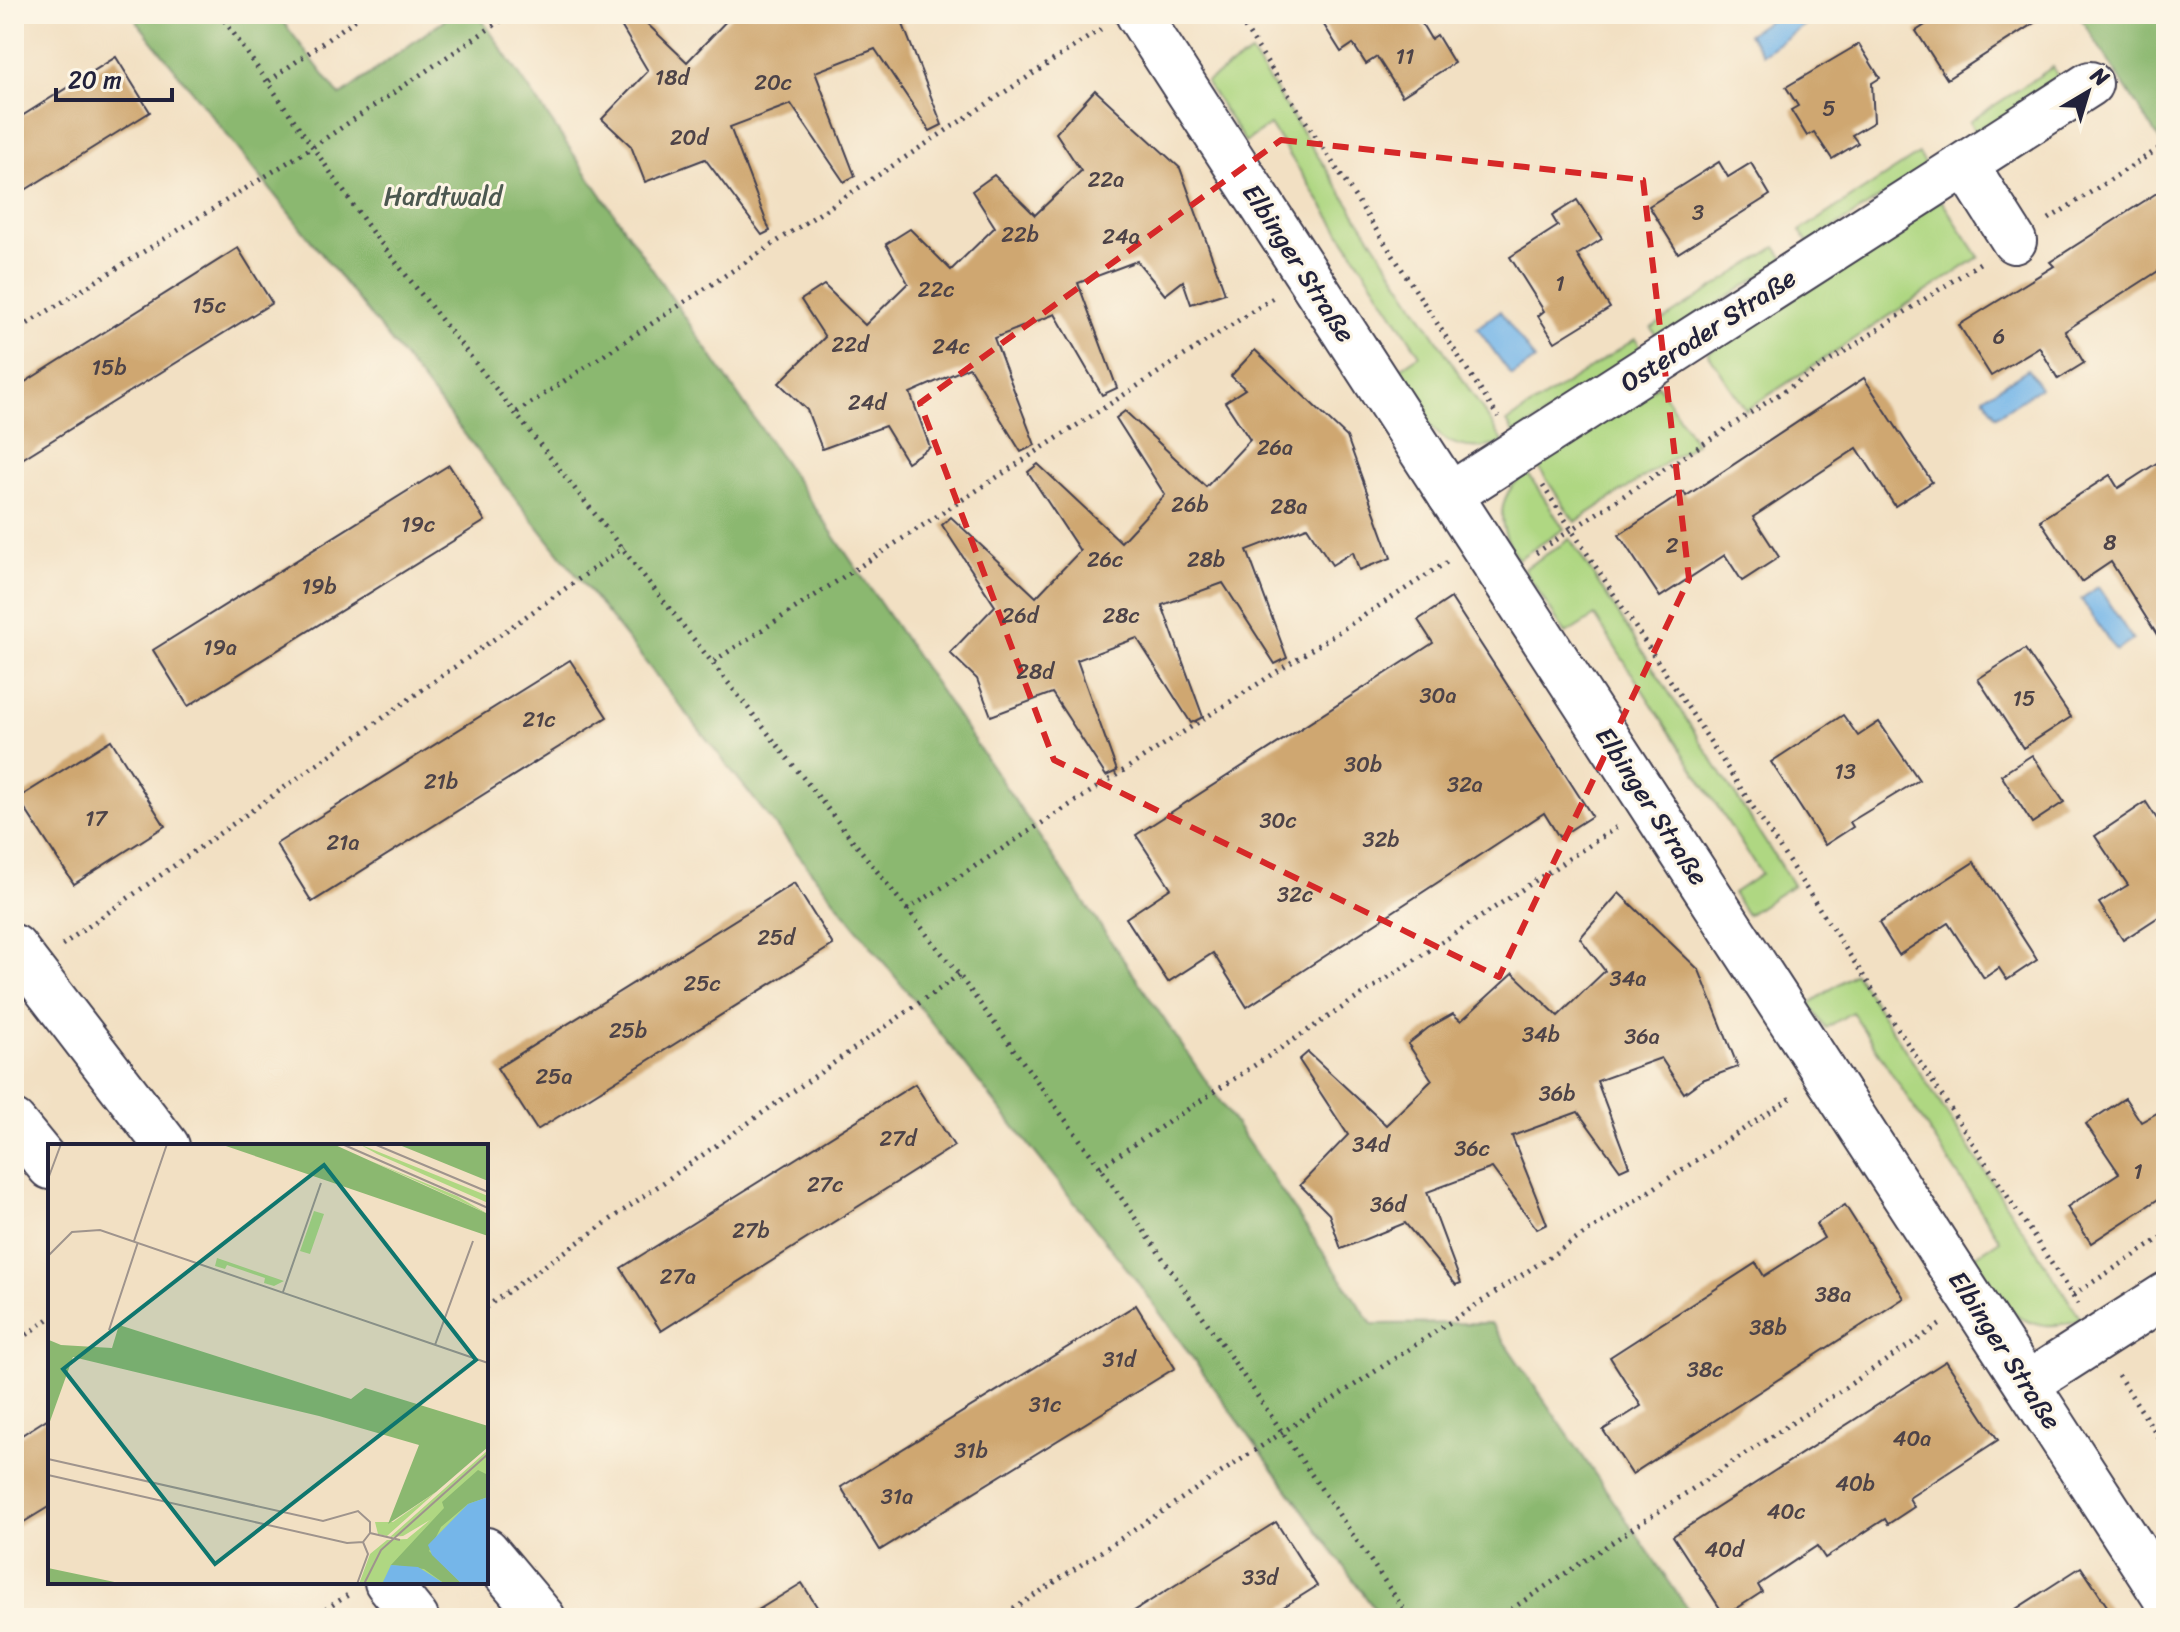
<svg xmlns="http://www.w3.org/2000/svg" width="2180" height="1632" font-family="Sriracha,sans-serif">
<style>
.green{fill:#afd782;stroke:#687c5e;stroke-width:2}
.forest{fill:#8bb870;stroke:#566d56;stroke-width:2}
.water{fill:#75b6e9;stroke:#4c6c92;stroke-width:2}
.building{fill:#cfa771}
.lines{fill:none;stroke-linecap:round;stroke-linejoin:round}
.minor-casing{stroke:#413e4f;stroke-width:48}
.path{stroke:#413e4f;stroke-width:5;stroke-dasharray:2 6;stroke-linecap:butt}
.minor{stroke:#fff;stroke-width:44}
.marked{fill:none;stroke:#d62828;stroke-width:6;stroke-dasharray:16 10;stroke-linejoin:round}
.labels{text-anchor:middle;dominant-baseline:central;stroke-width:6;stroke-linejoin:round;paint-order:stroke}
.number-label{font-size:22px;fill:#4d4348}
.park-label{font-size:26px;fill:#4c5850;stroke:#fcf5e5}
.street-label{font-size:26px;fill:#22223b;stroke:#fcf5e5}
.inset-road{fill:none;stroke:#9f948d;stroke-width:2}
.view{fill:#0f766e;fill-opacity:0.15;stroke:#0f766e;stroke-width:4}
.inset-edge{fill:none;stroke:#22223b;stroke-width:4}
</style>
<rect width="100%" height="100%" fill="#fcf5e5"/>
<filter id="ink" filterUnits="userSpaceOnUse"><feTurbulence type="fractalNoise" baseFrequency=".0125" numOctaves="2"/><feDisplacementMap in="SourceGraphic" scale="16" xChannelSelector="R" yChannelSelector="G"/><feConvolveMatrix kernelMatrix="1 2 1 2 8 2 1 2 1" color-interpolation-filters="sRGB"/></filter>
<filter id="wash" filterUnits="userSpaceOnUse"><feTurbulence type="fractalNoise" baseFrequency=".006" numOctaves="4" result="noise"/><feDisplacementMap in="SourceGraphic" scale="32" xChannelSelector="R" yChannelSelector="G"/><feGaussianBlur stdDeviation="1.8" result="paint"/><feColorMatrix in="noise" values="0 0 0 0 0 0 0 0 0 0 0 0 0 0 0 0 0 1.4 0 .05"/><feComposite in="paint" operator="in"/></filter>
<g filter="url(#wash)">
<rect width="100%" height="100%" fill="#f2e0c3"/>
<!-- green -->
<g class="green">
<path d="M1251 53 1504 443C1439 462 1425 419 1395 372L1420 355 1270 125 1245 142 1206 82Z"/>
<path d="M2053 67 2061 80 1977 135 1969 122Z"/>
<path d="M1919 154 1927 167 1809 244 1800 231Z"/>
<path d="M1941 200 1979 257 1746 410 1708 353Z"/>
<path d="M1776 247 1785 260 1660 341 1651 328Z"/>
<path d="M1635 339 1644 351 1515 435 1507 422Z"/>
<path d="M1658 385 1696 443 1575 522 1537 465Z"/>
<path d="M1527 472 1564 529 1518 559C1497 528 1494 497 1527 472Z"/>
<path d="M1570 539 1793 885 1747 915 1733 893 1761 874 1595 616 1566 634 1524 569Z"/>
<path d="M1855 973 2081 1319C2018 1341 2004 1303 1974 1257L2000 1240 1852 1012 1826 1028 1809 1004Z"/>
</g>
<!-- forest -->
<g class="forest">
<path d="M131 14H277L340 96 452 14H478L1372 1324 1491 1323 1694 1618H1381L1136 1280Z"/>
<path d="M2078 14H2166V150Z"/>
</g>
<!-- water -->
<g class="water">
<path d="M1778 14H1798L1805 25 1763 54 1748 34Z"/>
<path d="M1500 311 1535 360 1512 376 1477 328Z"/>
<path d="M2028 369 2040 388 1996 416 1984 397Z"/>
<path d="M2098 587 2133 640 2116 651 2081 599Z"/>
</g>
<g id="blocks">
<!-- building -->
<g class="building">
<path d="M614 14H637L687 62 733 14H899L942 125 930 131 875 49 815 72 855 176 844 182 791 104 730 127 770 231 762 235 705 159 645 182 631 146 602 119 648 71Z"/>
<path d="M1317 14H1416L1431 39 1437 35 1454 63 1402 96 1377 57 1366 64 1353 44 1341 52Z"/>
<path d="M1942 14H2048L1947 79 1916 31Z"/>
<path d="M1859 44 1880 78 1872 83 1874 122 1852 135 1858 143 1832 159 1814 132 1807 136 1791 110 1798 106 1786 87Z"/>
<path d="M116 57 150 112 14 197V121Z"/>
<path d="M1095 90 1180 168 1225 293 1191 304 1183 281 1165 295 1137 261 1078 283 1117 388 1102 395 1055 314 994 338 1035 445 1021 452 969 367 910 393 930 447 907 462 885 426 822 449 807 410 779 383 825 337 801 300 824 285 865 325 908 283 886 244 910 229 951 270 995 227 972 191 994 175 1035 215 1081 171 1056 133Z"/>
<path d="M1719 162 1728 177 1751 163 1770 195 1678 253 1649 206Z"/>
<path d="M2166 187V266L2065 331 2084 363 2058 379 2039 347 1991 376 1959 325 2054 266 2050 262Z"/>
<path d="M1577 200 1602 239 1577 255 1610 308 1555 342 1538 316 1544 311 1510 257 1558 226 1552 216Z"/>
<path d="M238 248 272 303 14 464V389Z"/>
<path d="M1255 350 1347 437 1391 558 1359 570 1353 552 1332 565 1307 527 1247 550 1287 658 1275 664 1223 583 1162 605 1203 717 1191 723 1137 638 1077 660 1117 771 1106 776 1052 693 991 716 977 679 950 653 995 606 942 525 951 517 1036 597 1080 551 1028 472 1038 464 1121 542 1165 495 1116 418 1125 411 1206 487 1250 440 1225 402 1245 389 1231 376Z"/>
<path d="M1864 378 1932 482 1895 506 1857 448 1753 517 1779 557 1742 581 1725 555 1660 597 1619 535 1684 492 1686 496Z"/>
<path d="M2166 457V649L2111 562 2081 582 2040 520 2110 475 2118 488Z"/>
<path d="M449 465 485 521 188 706 153 650Z"/>
<path d="M1451 598 1592 816 1559 837 1544 813 1247 1007 1213 953 1168 982 1126 918 1171 888 1136 835 1433 643 1418 620Z"/>
<path d="M2025 649 2071 717 2023 748 1978 679Z"/>
<path d="M570 660 607 717 312 902 276 844Z"/>
<path d="M1843 715 1858 736 1879 722 1919 780 1850 822 1853 827 1825 845 1771 762Z"/>
<path d="M111 740 165 826 74 884 18 798Z"/>
<path d="M2032 755 2064 802 2032 823 2001 775Z"/>
<path d="M2146 802 2166 833V912L2123 940 2099 903 2128 885 2095 836Z"/>
<path d="M1974 862 2037 960 2007 980 1999 968 1984 978 1948 923 1899 955 1879 923Z"/>
<path d="M794 883 833 945 537 1130 497 1068Z"/>
<path d="M1619 893 1699 970 1738 1067 1702 1080 1684 1093 1661 1058 1597 1081 1629 1166 1620 1170 1578 1112 1512 1136 1547 1224 1537 1229 1492 1168 1427 1192 1461 1283 1456 1285 1405 1223 1341 1249 1329 1214 1300 1185 1348 1135 1299 1060 1308 1052 1386 1125 1432 1080 1408 1044 1428 1028 1453 1014 1461 1021 1513 973 1558 1016 1605 971 1580 938Z"/>
<path d="M915 1084 954 1146 661 1331 621 1268Z"/>
<path d="M2125 1098 2141 1122 2166 1108V1194L2091 1243 2067 1207 2119 1173 2086 1124Z"/>
<path d="M1845 1205 1904 1298 1632 1474 1603 1430 1641 1406 1610 1357 1756 1263 1764 1276 1824 1238 1816 1224Z"/>
<path d="M1136 1305 1175 1368 880 1550 841 1487Z"/>
<path d="M1946 1361 1998 1440 1909 1498 1914 1507 1888 1524 1885 1519 1825 1558 1817 1546 1758 1585 1762 1592 1725 1616 1673 1536Z"/>
<path d="M50 1417V1506L14 1528V1440Z"/>
<path d="M1276 1522 1317 1586 1266 1618H1123Z"/>
<path d="M2081 1567 2115 1618H2002L2050 1587Z"/>
<path d="M802 1583 824 1618H745Z"/>
</g>
</g>
</g>
<g filter="url(#ink)">
<use href="#blocks" fill-opacity="0" stroke="#413e4f" stroke-width="2"/>
<g class="lines">
<!-- minor casing -->
<g class="minor-casing">
<g id="minor">
<path d="M1138 14 2166 1599"/>
<path d="M1966 165 2014 241"/>
<path d="M1450 495 2090 84"/>
<path d="M14 947 167 1146"/>
<path d="M14 1123 50 1167"/>
<path d="M2027 1384 2166 1295"/>
<path d="M486 1550 543 1618"/>
<path d="M387 1582 416 1618"/>
</g>
</g>
<!-- path -->
<g class="path">
<path d="M220 14 372 232 959 975 1100 1167 1410 1618"/>
<path d="M1236 14 1498 417"/>
<path d="M269 81 363 14"/>
<path d="M2049 219 2166 144"/>
<path d="M14 332 311 148 511 14"/>
<path d="M517 412 1101 29"/>
<path d="M1543 486 2078 1304"/>
<path d="M1536 553 1980 263"/>
<path d="M714 661 1273 298"/>
<path d="M907 910 1447 562"/>
<path d="M62 945 624 547"/>
<path d="M1100 1167 1617 827"/>
<path d="M2073 1295 2166 1235"/>
<path d="M486 1307 959 975"/>
<path d="M14 1344 50 1318"/>
<path d="M2118 1375 2166 1448"/>
<path d="M312 1618 348 1595"/>
<path d="M1000 1618 1791 1098"/>
<path d="M1498 1618 1941 1324"/>
</g>
<!-- minor -->
<use href="#minor" class="minor"/>
</g>
</g>
<!-- marked area -->
<path class="marked" d="M1281 140 1643 180 1689 579 1499 977 1054 760 920 403Z"/>
<g class="labels">
<!-- number labels -->
<g class="number-label">
<text x="1405" y="56">11</text>
<text x="672" y="77">18d</text>
<text x="773" y="82">20c</text>
<text x="1829" y="108">5</text>
<text x="689" y="137">20d</text>
<text x="1106" y="179">22a</text>
<text x="1698" y="212">3</text>
<text x="1020" y="234">22b</text>
<text x="1121" y="236">24a</text>
<text x="1560" y="283">1</text>
<text x="936" y="289">22c</text>
<text x="209" y="305">15c</text>
<text x="1999" y="336">6</text>
<text x="850" y="344">22d</text>
<text x="951" y="346">24c</text>
<text x="109" y="367">15b</text>
<text x="867" y="402">24d</text>
<text x="1275" y="447">26a</text>
<text x="1190" y="504">26b</text>
<text x="1289" y="506">28a</text>
<text x="418" y="524">19c</text>
<text x="2110" y="542">8</text>
<text x="1672" y="545">2</text>
<text x="1105" y="559">26c</text>
<text x="1206" y="559">28b</text>
<text x="319" y="586">19b</text>
<text x="1020" y="615">26d</text>
<text x="1121" y="615">28c</text>
<text x="220" y="647">19a</text>
<text x="1035" y="671">28d</text>
<text x="1438" y="695">30a</text>
<text x="2024" y="698">15</text>
<text x="539" y="719">21c</text>
<text x="1363" y="764">30b</text>
<text x="1845" y="771">13</text>
<text x="441" y="781">21b</text>
<text x="1465" y="784">32a</text>
<text x="96" y="818">17</text>
<text x="1278" y="820">30c</text>
<text x="1381" y="839">32b</text>
<text x="343" y="842">21a</text>
<text x="1295" y="894">32c</text>
<text x="776" y="937">25d</text>
<text x="1628" y="978">34a</text>
<text x="702" y="983">25c</text>
<text x="628" y="1030">25b</text>
<text x="1541" y="1034">34b</text>
<text x="1642" y="1036">36a</text>
<text x="554" y="1076">25a</text>
<text x="1557" y="1093">36b</text>
<text x="898" y="1138">27d</text>
<text x="1371" y="1144">34d</text>
<text x="1472" y="1148">36c</text>
<text x="2138" y="1171">1</text>
<text x="825" y="1184">27c</text>
<text x="1388" y="1204">36d</text>
<text x="751" y="1230">27b</text>
<text x="678" y="1276">27a</text>
<text x="1833" y="1294">38a</text>
<text x="1768" y="1327">38b</text>
<text x="1119" y="1359">31d</text>
<text x="1705" y="1369">38c</text>
<text x="1045" y="1404">31c</text>
<text x="1912" y="1438">40a</text>
<text x="971" y="1450">31b</text>
<text x="1855" y="1483">40b</text>
<text x="897" y="1496">31a</text>
<text x="1786" y="1511">40c</text>
<text x="1724" y="1549">40d</text>
<text x="1260" y="1577">33d</text>
</g>
<!-- park labels -->
<g class="park-label">
<text x="443" y="196">Hardtwald</text>
</g>
<!-- street labels -->
<g class="street-label">
<text transform="translate(1299 263) rotate(57)">Elbinger Straße</text>
<text transform="translate(1708 330) rotate(-33)">Osteroder Straße</text>
<text transform="translate(1652 806) rotate(57)">Elbinger Straße</text>
<text transform="translate(2005 1350) rotate(57)">Elbinger Straße</text>
</g>
</g>
<!-- overview -->
<g transform="translate(48 1144)">
<rect width="440" height="440" fill="#f2e0c3"/>
<path d="M311 0 440 52V59L329 10ZM323 17 409 52 440 70 373 39ZM266 67 276 70 262 110 252 107ZM169 114 236 137 226 142 216 139 217 134 179 121 177 125 167 122ZM440 306V440H311L322 410 339 396 359 395 382 376 355 392 342 393ZM388 348 339 392 330 390 327 378H345Z" fill="#afd782"/>
<path d="M172 0H285L440 70V92ZM349 0H440V37ZM71 181 303 255 317 244 440 282V303L388 348 340 380 371 301 271 272 25 213 0 283V183L1 196 13 201 64 204ZM430 326 440 331V353L420 360 393 383 381 407 414 440H397L376 425 343 421 396 364 394 358ZM0 424 76 440H0Z" fill="#8bb870"/>
<path d="M440 353V440H414L384 411 380 401 420 360ZM343 421 370 423 397 440H334Z" fill="#75b6e9"/>
<path class="inset-road" d="M294 0 440 64M326 0 440 48M0 35 13 0M86 97 119 0M0 112 24 88 52 86 440 219M235 148 273 39M61 186 90 98M387 201 425 97M0 315 275 377 310 367 322 378V389L315 398 299 399 0 331M322 389 352 396M309 440 320 410 315 398M316 440 333 406 440 310"/>
<path class="view" d="M276 21 428 216 167 420 15 225Z"/>
<rect width="440" height="440" class="inset-edge"/>
</g>
<!-- margin -->
<rect width="2180" height="1632" fill="none" stroke="#fcf5e5" stroke-width="48"/>
<!-- north arrow -->
<g transform="translate(2088 92) rotate(38)" stroke="#fcf5e5" stroke-width="6" paint-order="stroke">
<path d="M0-6L14 30L0 20L-14 30Z" fill="#22223b"/>
<text y="-12" font-size="22" font-weight="bold" text-anchor="middle" fill="#22223b">N</text>
</g>
<!-- scale -->
<path d="M56 88v12h116v-12" fill="none" stroke="#22223b" stroke-width="4"/>
<text x="68" y="88" font-size="24" fill="#22223b" stroke="#fcf5e5" stroke-width="6" paint-order="stroke">20 m</text>
</svg>
